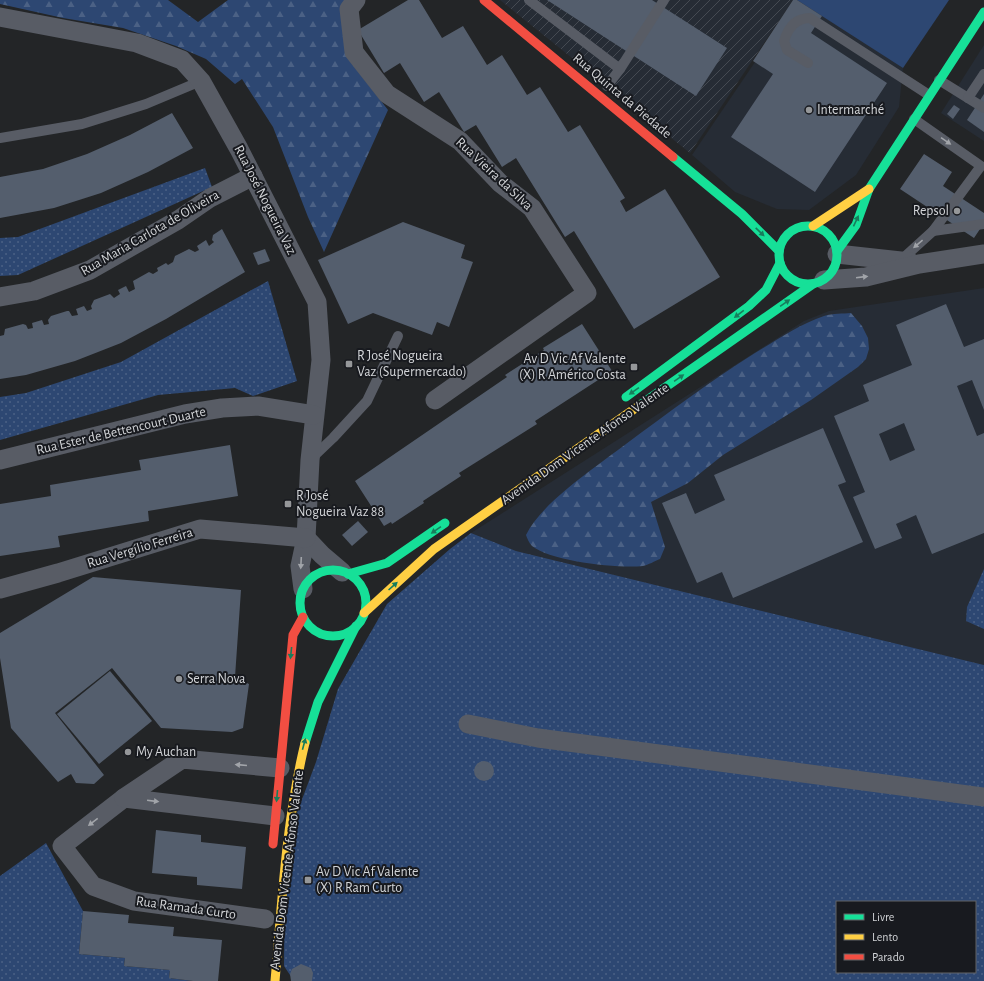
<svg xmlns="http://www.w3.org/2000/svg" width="984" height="981" font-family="'Alegreya Sans',sans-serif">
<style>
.built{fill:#262c35}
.industrial{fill:url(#industrial-furrows)}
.grass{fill:#2d4772}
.forest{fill:url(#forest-firs)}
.park{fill:url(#park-dots);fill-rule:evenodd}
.building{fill:#545e6d;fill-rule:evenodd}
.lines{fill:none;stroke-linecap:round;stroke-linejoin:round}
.lane{stroke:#585c65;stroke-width:10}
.street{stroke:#585c65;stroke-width:19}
.fast{stroke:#16e098;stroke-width:9}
.slow{stroke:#ffcf43;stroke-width:9}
.jam{stroke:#f24e42;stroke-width:9}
.oneway{fill:#a1a4a9}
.oneway2{fill:#177d5c}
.poi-dot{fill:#959799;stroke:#181a1f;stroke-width:1.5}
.labels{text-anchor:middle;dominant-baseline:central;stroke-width:4;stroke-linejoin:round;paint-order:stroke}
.street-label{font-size:14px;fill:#d2d4d7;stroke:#181a1f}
.poi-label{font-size:14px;fill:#d2d4d7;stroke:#181a1f;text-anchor:start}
</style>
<defs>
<pattern id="industrial-furrows" width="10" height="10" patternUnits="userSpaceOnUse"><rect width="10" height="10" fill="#262c35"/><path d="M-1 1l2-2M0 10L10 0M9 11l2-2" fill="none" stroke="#454a52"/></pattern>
<pattern id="forest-firs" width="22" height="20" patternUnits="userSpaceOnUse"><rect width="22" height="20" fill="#2d4772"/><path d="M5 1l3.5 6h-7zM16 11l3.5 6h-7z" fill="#4b6185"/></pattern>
<pattern id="park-dots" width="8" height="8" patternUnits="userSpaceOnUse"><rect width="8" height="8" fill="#2d4772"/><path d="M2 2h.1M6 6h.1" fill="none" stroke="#4b6185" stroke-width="1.8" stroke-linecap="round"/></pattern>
</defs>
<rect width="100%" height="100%" fill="#232527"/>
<!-- built -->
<g class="built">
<path d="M797 0H802L903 68 899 107 856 175 809 210 777 209 735 192 692 155Z"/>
<path d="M984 45V141L941 113Z"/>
<path d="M984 288V665L516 551 471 533 804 321 829 311Z"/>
</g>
<!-- industrial -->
<path class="industrial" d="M500 0H793L690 153Z"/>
<!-- grass -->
<path class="grass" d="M797 0H949L903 68Z"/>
<!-- forest -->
<g class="forest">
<path d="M0 0H168L198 22 228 0H346V56L388 110 324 252 308 217 273 127 242 79 235 84 206 59 176 46 123 28 63 18 0 4Z"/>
<path d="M851 313 862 326 868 338 869 349 866 359 858 367 811 400 723 455 688 483 651 502 665 547 660 559C655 561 648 565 643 566 619 569 550 561 532 546 529 543 527 538 526 535 542 502 596 467 626 444 668 413 710 381 755 353 777 340 800 324 824 316 833 313 843 314 851 313Z"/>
</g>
<!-- park -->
<g class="park">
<path d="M205 168 212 187 18 275 0 276V238L18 237Z"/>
<path d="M268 281 297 381 253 396 235 388 158 395 0 440V397L26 393 121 362Z"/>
<path d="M471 533 516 551 984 665V981H294L284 966 285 845 316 762 338 689 387 604 450 549ZM837 902H975V972H837Z"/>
<path d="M984 569V629L966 621 967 607Z"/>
<path d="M46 843 83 911 79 954 125 958 124 966 170 970 169 978 193 981H0V876Z"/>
</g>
<!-- building -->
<g class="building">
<path d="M408 0H419L442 38 463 26 487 65 502 55 527 95 540 87 568 132 580 125 625 198 620 201 626 212 665 189 720 277 634 329 574 231 565 237 516 158 502 167 476 125 464 132 439 92 424 102 400 63 384 73 358 30Z"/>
<path d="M547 0H652L727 48 696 96Z"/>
<path d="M793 0H797L822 16 811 33 887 83 815 192 731 137 773 74 753 61Z"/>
<path d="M984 94V132L967 120Z"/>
<path d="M954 105 960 109 953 119 947 114Z"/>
<path d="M172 113 193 148 148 172 101 193 54 208 0 218V177L43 169 87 154 130 135Z"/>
<path d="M924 154 952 172 943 186 984 213V223L974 238 900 189Z"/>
<path d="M403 222 465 245 461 258 473 262 449 327 437 322 432 335 373 313 348 324 318 260Z"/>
<path d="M222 229 245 272 166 319 121 343 75 361 26 375 0 379V336L4 335 5 329 23 324 26 325 28 329 33 328 32 323 42 320 44 325 49 324 48 320 51 316 67 311H69L72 316 78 315 76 309 84 306 87 311 92 309 91 306 94 300 110 294 114 298 120 294 118 290 126 286 129 292 135 289 133 281 149 272 153 274 158 271 157 268 166 263 168 265 173 262 175 256 189 249 195 252 199 250 197 246 206 240 209 246 214 242 212 240 213 235Z"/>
<path d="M265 249 270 261 258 265 253 253Z"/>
<path d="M946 304 964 347 984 339V410L972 380 957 386 977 436 984 433V533L932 554 916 515 896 524 902 538 875 549 853 497 865 492 834 416 869 401 863 385 912 365 896 325ZM904 423 915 450 890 461 879 434Z"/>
<path d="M582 324 612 371 535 421 537 424 459 473 461 476 423 501 424 503 392 524 391 522 384 526 355 481 507 377 505 375 544 350 543 348Z"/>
<path d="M823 428 846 482 838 485 863 542 733 598 722 572 697 583 662 503 686 493 695 514 725 500 714 475Z"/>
<path d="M230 445 238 496 148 511 149 521 58 536 60 547 0 556V504L51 496 50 485 141 470 139 460Z"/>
<path d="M358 521 368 532 352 546 342 535Z"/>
<path d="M93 577 241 590 235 677 249 684 243 728 232 732 161 728 112 668 55 713 104 775 94 784 76 783 71 774 58 782 11 728 0 658V633Z"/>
<path d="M110 671 152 721 99 764 57 714Z"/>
<circle cx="484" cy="771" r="10"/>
<path d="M156 830 201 835V842L246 847 242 889 197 885V877L152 873Z"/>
<path d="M83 911 129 915 128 923 174 927 173 936 222 940 218 981H193L169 978 170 970 124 966 125 958 79 954Z"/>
<path d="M301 964 311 968 313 973 312 981H291L290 974 292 969Z"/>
</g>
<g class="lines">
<!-- lane -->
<g class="lane">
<path d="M529 0 620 69"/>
<path d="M808 63 787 50 784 41C788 28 796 18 810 18L929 95"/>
<path d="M939 80 984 108"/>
<path d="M607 86 620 69 664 0"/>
<path d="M968 98 984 74"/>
<path d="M0 138 82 124 146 104 201 81"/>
<path d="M933 231 984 224"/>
<path d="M900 261 933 231 981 166 914 119"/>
<path d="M312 458 333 438 367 401 398 336"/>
</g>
<!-- street -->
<g class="street">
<path d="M356 0 349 9 354 52 387 94 460 141 500 183 532 208 587 293 435 400"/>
<path d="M0 17 137 43 182 60 201 81 239 149 317 302 321 360 310 460 306 538 300 566 303 589"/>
<path d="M837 254 910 262"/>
<path d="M824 280 866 277 919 264 984 254"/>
<path d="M0 297 34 291 90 270 178 220 210 198 253 176"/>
<path d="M0 460 185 414 222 408 258 406 314 415"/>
<path d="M306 538 322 555 342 572"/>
<path d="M0 589 58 573 200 529 306 538"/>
<path d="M468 724 538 738 984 797"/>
<path d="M124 798 62 846 93 886 134 901 265 919"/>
<path d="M275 816 124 798 182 759 280 768"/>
</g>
<!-- fast -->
<g class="fast">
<path d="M673 157 742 214 779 251"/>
<circle cx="808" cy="255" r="29"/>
<path d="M837 251 856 225 869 189 984 12"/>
<path d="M626 397 749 306 766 290 780 263"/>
<path d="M640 405 813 284"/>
<circle cx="333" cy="603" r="33"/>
<path d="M348 574 387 563 445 523"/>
<path d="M305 743 318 702 356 626"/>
</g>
<!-- slow -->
<g class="slow">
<path d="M813 226 869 189"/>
<path d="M364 613 434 549 640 405"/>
<path d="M275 981C282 901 286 821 305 743"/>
</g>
<!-- jam -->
<g class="jam">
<path d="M484 0 673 157"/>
<path d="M273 844 293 635 303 617"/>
</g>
</g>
<!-- one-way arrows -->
<defs><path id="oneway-solid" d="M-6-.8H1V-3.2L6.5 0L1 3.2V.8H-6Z"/></defs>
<g class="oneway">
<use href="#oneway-solid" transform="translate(946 141) rotate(34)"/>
<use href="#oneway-solid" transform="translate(918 244) rotate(140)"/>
<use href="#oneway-solid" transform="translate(862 277) rotate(-7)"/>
<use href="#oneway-solid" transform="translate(301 563) rotate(93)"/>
<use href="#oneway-solid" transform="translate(241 765) rotate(-175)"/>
<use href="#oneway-solid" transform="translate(153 801) rotate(7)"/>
<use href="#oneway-solid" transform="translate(93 822) rotate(142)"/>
</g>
<g class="oneway2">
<use href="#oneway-solid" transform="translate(856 221) rotate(-65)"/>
<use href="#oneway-solid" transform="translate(760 232) rotate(44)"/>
<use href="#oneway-solid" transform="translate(785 303) rotate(-35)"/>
<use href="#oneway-solid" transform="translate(739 314) rotate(143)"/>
<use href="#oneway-solid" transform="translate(679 378) rotate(-35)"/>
<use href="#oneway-solid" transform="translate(634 391) rotate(145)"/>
<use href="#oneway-solid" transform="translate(436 530) rotate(145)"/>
<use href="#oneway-solid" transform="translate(393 586) rotate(-42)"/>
<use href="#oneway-solid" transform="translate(291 653) rotate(96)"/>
<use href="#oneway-solid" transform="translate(304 744) rotate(-75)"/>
<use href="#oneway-solid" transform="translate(277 796) rotate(95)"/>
</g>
<!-- markers -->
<g class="poi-dot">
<circle cx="809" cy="110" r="4"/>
<circle cx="957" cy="211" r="4"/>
<rect x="345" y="360" width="8" height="8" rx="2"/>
<rect x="630" y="363" width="8" height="8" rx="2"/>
<rect x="284" y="500" width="8" height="8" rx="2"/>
<circle cx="179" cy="679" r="4"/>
<circle cx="128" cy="752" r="4"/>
<rect x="304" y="876" width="8" height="8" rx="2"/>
</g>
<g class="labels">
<!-- street labels -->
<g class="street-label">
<text transform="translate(622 96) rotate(40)">Rua Quinta da Piedade</text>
<text transform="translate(494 174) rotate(43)">Rua Vieira da Silva</text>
<text transform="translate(265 200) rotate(63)">Rua José Nogueira Vaz</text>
<text transform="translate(150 233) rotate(-30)">Rua Maria Carlota de Oliveira</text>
<text transform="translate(121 431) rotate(-13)">Rua Ester de Bettencourt Duarte</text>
<text transform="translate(585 444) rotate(-35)">Avenida Dom Vicente Afonso Valente</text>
<text transform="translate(140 548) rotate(-17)">Rua Vergílio Ferreira</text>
<text transform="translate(287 870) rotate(-83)">Avenida Dom Vicente Afonso Valente</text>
<text transform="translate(186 908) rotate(8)">Rua Ramada Curto</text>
</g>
<!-- poi labels -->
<g class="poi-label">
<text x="817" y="110">Intermarché</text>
<text x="949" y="211" text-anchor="end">Repsol</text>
<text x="357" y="356">R José Nogueira<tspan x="357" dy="16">Vaz (Supermercado)</tspan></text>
<text x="626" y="359" text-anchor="end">Av D Vic Af Valente<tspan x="626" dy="16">(X) R Américo Costa</tspan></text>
<text x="296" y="496">R José<tspan x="296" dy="16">Nogueira Vaz 88</tspan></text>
<text x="187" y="679">Serra Nova</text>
<text x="136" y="752">My Auchan</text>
<text x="316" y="872">Av D Vic Af Valente<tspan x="316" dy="16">(X) R Ram Curto</tspan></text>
</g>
</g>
<!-- legend -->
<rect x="836" y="901" width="140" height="72" fill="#181a1f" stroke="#626469"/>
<rect x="844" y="914" width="20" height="6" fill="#16e098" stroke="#626469"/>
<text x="872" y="921" font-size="12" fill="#d2d4d7">Livre</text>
<rect x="844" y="934" width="20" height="6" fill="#ffcf43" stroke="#626469"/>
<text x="872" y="941" font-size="12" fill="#d2d4d7">Lento</text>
<rect x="844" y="954" width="20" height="6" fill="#f24e42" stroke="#626469"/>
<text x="872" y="961" font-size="12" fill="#d2d4d7">Parado</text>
</svg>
